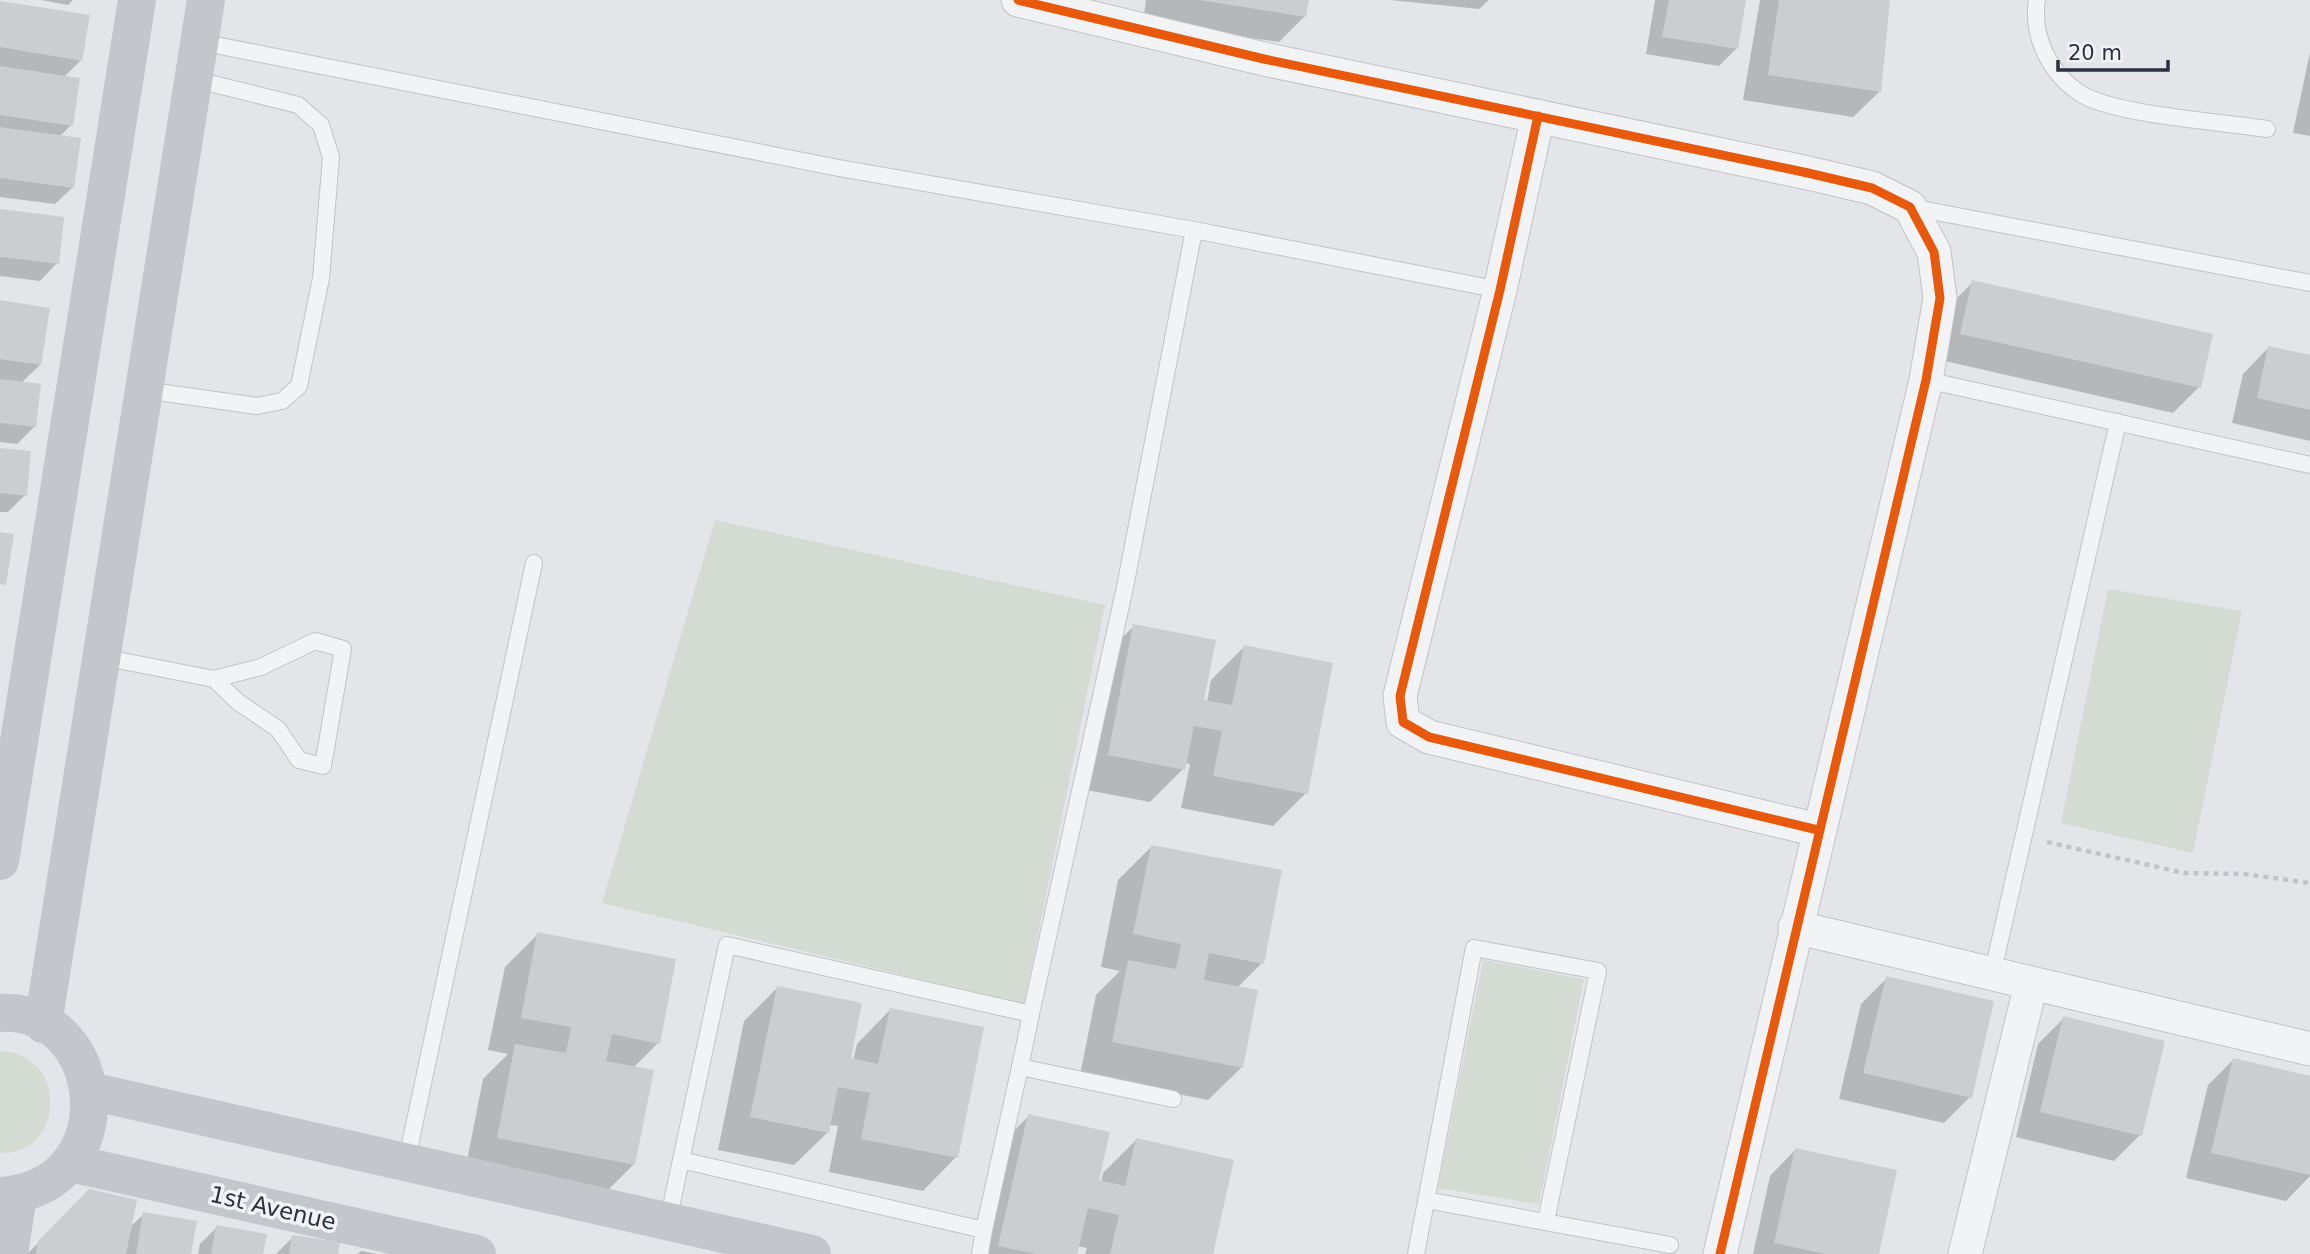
<svg xmlns="http://www.w3.org/2000/svg" width="2310" height="1254" font-family="'DejaVu Sans',sans-serif">
<style>
.green{fill:#d4dbd3}
.shadow{fill:#0003}
.building{fill:#cbcdd0}
.lines{fill:none;stroke-linecap:round;stroke-linejoin:round}
.lane-casing{stroke:#c1c3c6;stroke-width:18}
.street-casing{stroke:#c1c3c6;stroke-width:35}
.path{stroke:#c2c3c8;stroke-width:4.5;stroke-dasharray:5 5;stroke-linecap:butt}
.lane{stroke:#f2f3f5;stroke-width:16}
.street{stroke:#f2f3f5;stroke-width:33}
.secondary{stroke:#c3c6ca;stroke-width:38}
.cycleway-casing{stroke:#f1f3f7;stroke-width:13}
.cycleway{stroke:#e8590c;stroke-width:9}
.labels{text-anchor:middle;dominant-baseline:central;stroke-width:7;stroke-linejoin:round;paint-order:stroke}
.street-label{font-size:23px;fill:#293241;stroke:#f1f3f7}
</style>
<rect width="100%" height="100%" fill="#e3e5e8"/>
<!-- green -->
<g class="green">
<path d="M715 520 1105 605 1024 1004 602 903Z"/>
<path d="M2108 589 2242 611 2193 853 2061 823Z"/>
<path d="M1483 960 1584 979 1539 1204 1438 1188Z"/>
<path d="M0 1051C68 1053 66 1154 0 1153Z"/>
</g>
<!-- shadow -->
<g class="shadow">
<path d="M41 0H73L68 5Z"/>
<path d="M1146 0H1307L1305 16 1279 42 1143 23Z"/>
<path d="M1390 0H1489L1479 9Z"/>
<path d="M1655 0H1745L1736 49 1719 66 1646 54Z"/>
<path d="M1760 0H1889L1879 92 1853 117 1743 100Z"/>
<path d="M0 3 81 60 64 77 71 125 59 137 73 187 55 204 0 197Z"/>
<path d="M2310 52V136L2293 133Z"/>
<path d="M0 211 57 263 40 281 0 276Z"/>
<path d="M1973 282 2199 387 2173 413 1936 359 1947 308Z"/>
<path d="M0 302 40 365 21 383 34 427 17 444 0 442Z"/>
<path d="M2268 348 2310 357V441L2232 423 2243 374Z"/>
<path d="M0 450 25 495 8 512H0Z"/>
<path d="M1134 626 1202 701 1207 702 1211 680 1244 647 1306 793 1273 826 1181 808 1190 764 1184 763 1183 769 1150 802 1076 788 1101 659Z"/>
<path d="M1151 847 1262 963 1237 988 1242 1067 1208 1100 1080 1075 1096 995 1120 971 1101 967 1118 880Z"/>
<path d="M538 934 658 1043 633 1068 634 1164 601 1197 465 1171 483 1079 508 1054 488 1050 505 967Z"/>
<path d="M1887 978 1970 1097 1944 1123 1839 1099 1861 1004Z"/>
<path d="M777 988 849 1060 853 1061 857 1044 890 1010 956 1157 923 1191 829 1172 838 1126 829 1125 828 1132 794 1165 718 1150 744 1021Z"/>
<path d="M2064 1018 2140 1135 2114 1161 2016 1137 2038 1044Z"/>
<path d="M2233 1060 2310 1077V1176L2286 1201 2186 1178 2208 1085Z"/>
<path d="M1029 1116 1101 1182 1103 1173 1136 1140 1211 1254H1085L1087 1248 1077 1246 1076 1254H972L995 1149Z"/>
<path d="M1795 1150 1877 1254H1753L1770 1176Z"/>
<path d="M90 1191 129 1228 144 1214 189 1254H27Z"/>
<path d="M217 1227 261 1254H198L200 1244Z"/>
<path d="M293 1237 336 1254H276Z"/>
<path d="M361 1251 378 1254H357Z"/>
</g>
<!-- building -->
<g class="building">
<path d="M1199 0H1309L1306 17Z"/>
<path d="M1669 0H1746L1738 49 1662 37Z"/>
<path d="M1779 0H1890L1881 92 1768 75Z"/>
<path d="M0 1 90 15 82 61 0 47Z"/>
<path d="M0 66 80 78 73 126 0 115Z"/>
<path d="M0 127 81 138 74 188 0 178Z"/>
<path d="M0 209 64 217 59 264 0 257Z"/>
<path d="M1972 280 2213 334 2201 388 1960 334Z"/>
<path d="M0 300 50 308 41 365 0 359Z"/>
<path d="M2268 346 2310 355V410L2257 398Z"/>
<path d="M0 379 41 384 36 427 0 423Z"/>
<path d="M0 448 31 451 27 496 0 493Z"/>
<path d="M0 532 14 534 6 585 0 584Z"/>
<path d="M1133 624 1216 640 1204 700 1232 705 1244 645 1333 663 1308 794 1213 776 1222 731 1194 726 1185 770 1108 755Z"/>
<path d="M1151 845 1282 870 1264 964 1209 953 1204 980 1258 990 1243 1068 1112 1042 1128 960 1176 969 1181 944 1133 934Z"/>
<path d="M537 932 676 959 660 1044 612 1034 606 1061 654 1070 635 1165 497 1138 515 1044 566 1053 571 1027 521 1018Z"/>
<path d="M1886 976 1994 1001 1972 1098 1863 1073Z"/>
<path d="M777 986 862 1003 851 1058 878 1064 890 1008 984 1027 958 1158 861 1139 870 1093 838 1087 829 1133 750 1117Z"/>
<path d="M2063 1016 2165 1041 2142 1136 2040 1112Z"/>
<path d="M2233 1058 2310 1076V1175L2211 1153Z"/>
<path d="M1028 1114 1110 1132 1099 1180 1125 1186 1136 1138 1234 1160 1213 1254H1110L1119 1215 1088 1208 1077 1254H1036L998 1246Z"/>
<path d="M1795 1148 1897 1170 1879 1254H1825L1774 1243Z"/>
<path d="M89 1189 137 1200 126 1254H36L38 1241Z"/>
<path d="M143 1212 197 1221 191 1254H136Z"/>
<path d="M216 1225 267 1234 263 1254H211Z"/>
<path d="M292 1235 340 1242 338 1254H289Z"/>
</g>
<g class="lines">
<!-- lane casing -->
<g class="lane-casing">
<g id="lane">
<path d="M2037 0C2031 37 2051 76 2083 95 2118 115 2223 122 2267 129"/>
<path d="M200 42 839 168 1194 230 1500 290"/>
<path d="M1910 207 2310 283"/>
<path d="M1926 380 2310 465"/>
<path d="M144 390 257 406 282 401 299 386 321 278 331 157 321 125 298 105 193 79"/>
<path d="M102 657 214 679 261 667 315 641 343 649 323 766 299 760 278 729 238 702 214 679"/>
<path d="M1992 975 2118 422"/>
<path d="M1031 1014 1020 1067 1173 1099"/>
<path d="M681 1160 984 1230 1020 1067"/>
<path d="M406 1163 534 563"/>
<path d="M1426 1200 1670 1245"/>
<path d="M668 1221 727 945 1031 1014 1125 587 1194 230"/>
<path d="M980 1254 984 1230"/>
<path d="M1416 1254 1474 948 1598 971 1546 1221"/>
</g>
</g>
<!-- street casing -->
<g class="street-casing">
<g id="street">
<path d="M1018 0 1264 59 1808 173 1872 188 1910 207 1934 252 1940 298 1926 380 1720 1254"/>
<path d="M1538 116 1500 290 1400 696 1403 722 1429 737 1818 830"/>
<path d="M1795 927 2310 1049"/>
<path d="M1965 1254 2031 984"/>
</g>
</g>
<!-- path -->
<path class="path" d="M2047 842 2184 873 2245 874 2310 883"/>
<!-- lane -->
<use href="#lane" class="lane"/>
<!-- street -->
<use href="#street" class="street"/>
<!-- secondary -->
<g class="secondary">
<path d="M0 861 137 0"/>
<path d="M0 1013C109 1007 128 1188 0 1196"/>
<path d="M43 1024 206 0"/>
<path d="M90 1091 812 1254"/>
<path d="M70 1163 477 1254"/>
<path d="M9 1254 18 1195"/>
</g>
<!-- cycleway casing -->
<g class="cycleway-casing">
<g id="cycleway">
<path d="M1018 0 1264 59 1808 173 1872 188 1910 207 1934 252 1940 298 1926 380 1720 1254"/>
<path d="M1538 116 1500 290 1400 696 1403 722 1429 737 1818 830"/>
</g>
</g>
<!-- cycleway -->
<use href="#cycleway" class="cycleway"/>
</g>
<g class="labels">
<!-- street labels -->
<g class="street-label">
<text transform="translate(273 1208) rotate(13)">1st Avenue</text>
</g>
</g>
<!-- scale -->
<path d="M2058 60v10h110v-10" fill="none" stroke="#293241" stroke-width="3.5"/>
<text x="2068" y="60" font-size="21" fill="#293241" stroke="#f1f3f7" stroke-width="5" paint-order="stroke">20 m</text>
</svg>
